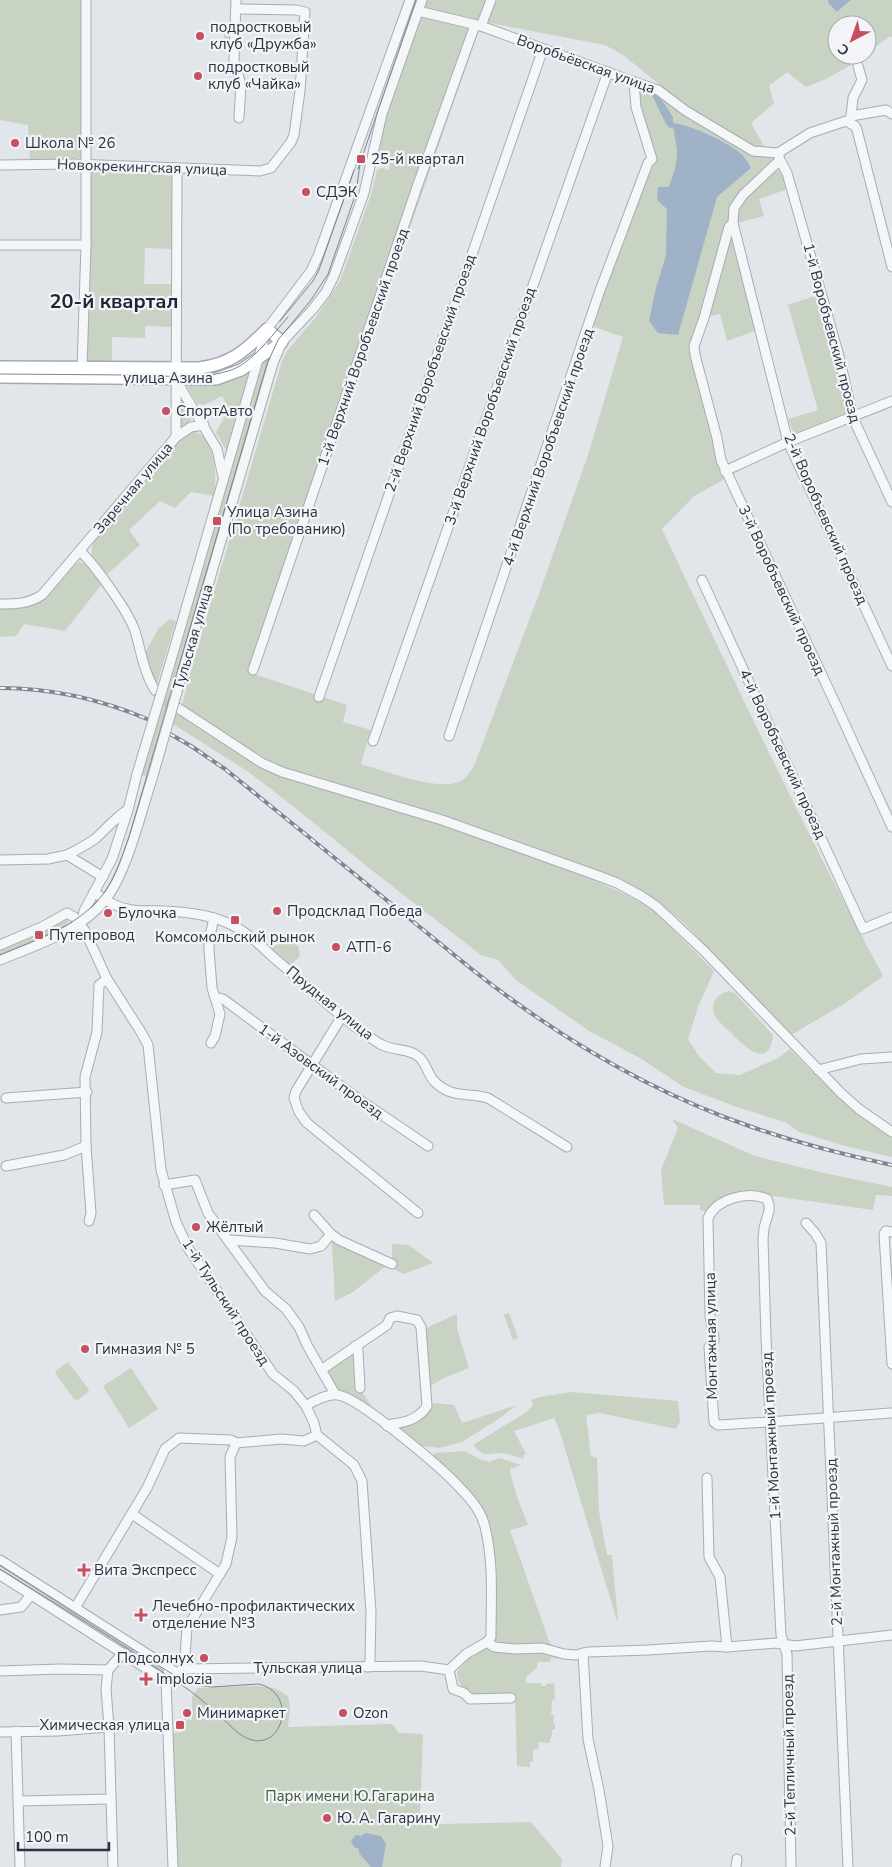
<svg xmlns="http://www.w3.org/2000/svg" width="892" height="1867" font-family="'Nunito Sans',sans-serif">
<style>
.green{fill:#c8d3c4}
.water{fill:#a0b2c7}
.lines{fill:none;stroke-linecap:round;stroke-linejoin:round}
.minor-tunnel{stroke:#bdc1c8;stroke-width:9;stroke-dasharray:9 4.5;stroke-linecap:butt}
.minor-casing{stroke:#a7acb4;stroke-width:11}
.major-casing{stroke:#a2a9b5;stroke-width:14}
.minor{stroke:#f5f6f8;stroke-width:9}
.major{stroke:#fff;stroke-width:11}
.tram{stroke:#7d8592;stroke-width:1}
.rail-casing{stroke:#7d8592;stroke-width:4}
.rail{stroke:#f2f4f7;stroke-width:2;stroke-dasharray:5.5;stroke-linecap:butt}
.minor-bridge-casing{stroke:#a7acb4;stroke-width:11;stroke-linecap:butt}
.minor-bridge{stroke:#f5f6f8;stroke-width:9}
.poi-dot{fill:#c65061;stroke:#f2f4f7;stroke-width:2}
.labels{text-anchor:middle;dominant-baseline:central;stroke-width:4.5;stroke-linejoin:round;paint-order:stroke}
.poi-label{font-size:15px;fill:#2b3341;stroke:#f2f4f7;text-anchor:start}
.street-label{font-size:15px;fill:#2b3341;stroke:#f2f4f7}
.park-label{font-size:15px;fill:#405b39;stroke:#f2f4f7}
.district-label{font-size:20px;font-weight:bold;fill:#1d2432;stroke:#f2f4f7}
</style>
<rect width="100%" height="100%" fill="#e2e5ea"/>
<!-- green -->
<g class="green">
<path d="M0 0H83V155L75 161H30L28 125 0 120Z"/>
<path d="M425 0H828V3L837 12 851 0H892V37H889L870 51 867 47V25H837V37L834 40 837 45V55H844L851 65 824 80 806 87 787 72 769 86 774 103 751 123 767 151 755 147 687 107 623 55 605 45 422 10Z"/>
<path d="M420 15 479 30 255 671 257 675 347 705 343 722 371 730 361 764C384 770 444 795 464 779 468 776 471 770 474 766L539 594 588 455 623 337 589 325 652 159 634 82 647 85 753 151 778 153 780 160 743 195 732 229 755 331 727 341 720 314 704 318 694 346 728 477 694 496 662 529C733 679 804 829 883 976L847 1002 791 1035 685 924 660 903 643 892 598 870 552 856 442 815 283 767 264 759 182 705 190 674 282 361 287 351 316 317 340 281 372 192 377 170 382 168 389 170 390 164 380 158 381 151 377 145 385 114Z"/>
<rect x="224" y="32" width="8" height="15"/>
<path d="M94 169 172 172 175 176 173 249 145 248 144 284H173V327L145 326V338L112 337V363H89L85 359 88 176Z"/>
<path d="M779 170 783 174 788 189 759 199 764 216 737 223C738 218 738 212 740 208 746 192 764 176 779 170Z"/>
<path d="M818 295 836 361 847 410V415L795 437 788 419 818 410 788 305Z"/>
<path d="M267 359 269 361 268 368 148 777 141 775 261 367 264 360Z"/>
<path d="M253 367 229 449 226 450 216 432 229 409 222 396 204 405 197 403 188 388V384Z"/>
<path d="M178 393 194 416 188 423 182 427 179 426Z"/>
<path d="M193 431 205 436C215 455 217 475 214 496L191 492 175 508 160 501 129 530 140 545 105 576C94 562 88 557 94 540L176 443 183 436Z"/>
<path d="M80 562 85 564 102 584 65 631 24 624 16 636 0 637V607C11 607 26 609 36 604 50 597 65 575 75 563Z"/>
<path d="M170 619 176 621 156 687 145 653 158 629Z"/>
<path d="M177 712 260 766 346 796 440 824 593 880 616 890 639 901 653 910 714 971 698 1007 688 1039 698 1055 716 1073 740 1075 778 1058 790 1049C822 1082 852 1113 892 1138V1157L845 1146 799 1132 787 1123 734 1106 684 1087 640 1058 589 1031 516 980 498 960 481 955 374 872 293 806 247 771 173 724Z"/>
<path d="M67 917H69L68 922 62 929 0 957V948Z"/>
<path d="M290 941 298 946 300 956 292 964C283 964 273 955 269 947Z"/>
<path d="M729 991 735 993 773 1035C769 1072 743 1045 730 1032 724 1026 714 1018 713 1010 712 999 720 993 729 991Z"/>
<path d="M672 1119 755 1156 824 1173 892 1187V1196L876 1195 873 1210 752 1193 707 1212 700 1210V1205H664L661 1170 678 1128Z"/>
<path d="M331 1238 392 1261V1244L409 1245 433 1263 403 1274 387 1265 353 1292 335 1301 332 1243 328 1242Z"/>
<path d="M509 1313 518 1338 513 1340 504 1315Z"/>
<path d="M457 1314V1329L469 1368 444 1378 427 1388 424 1329Z"/>
<path d="M359 1345 363 1394 381 1419 337 1389 326 1372Z"/>
<path d="M68 1362 89 1390 88 1392 78 1400 74 1399 55 1373 57 1370Z"/>
<path d="M131 1368 158 1409 129 1428 103 1386Z"/>
<path d="M571 1392 678 1401 680 1421 676 1429 600 1413 586 1415 591 1456 597 1458 599 1511 607 1555H612L618 1621H617L559 1429 554 1418 514 1431 526 1454 523 1455 524 1459C516 1457 507 1453 499 1453 484 1454 484 1457 473 1445L525 1413 533 1405 531 1400 540 1397Z"/>
<path d="M435 1403 454 1405 462 1423 517 1405 497 1420 462 1442 440 1448 415 1445 393 1429Z"/>
<path d="M465 1451 479 1459 489 1462 499 1458 521 1465 510 1469C513 1489 521 1506 528 1525L510 1530 549 1641 561 1657V1659L551 1658 550 1662H537V1668L526 1677V1683H541L542 1686H546V1684L554 1683 555 1699 552 1700 551 1715H554L553 1724H555V1729L552 1730V1734L549 1743 539 1742 538 1749 533 1750V1762H530V1767L517 1766 515 1695 469 1696 458 1681 457 1672 470 1657 489 1647 488 1526 432 1457 435 1453Z"/>
<path d="M259 1686 274 1688 288 1696 290 1709 288 1727 392 1724 399 1733 423 1734 420 1816 428 1817 441 1824 531 1822 562 1859 561 1867H178L173 1733 182 1732V1719L192 1720V1697L198 1688Z"/>
</g>
<!-- water -->
<g class="water">
<path d="M828 0H851L837 12 828 3Z"/>
<path d="M650 91C660 94 667 108 673 117V123C693 126 723 140 739 152 744 156 748 162 751 168L717 197 678 335 658 333 649 321 656 288 666 255 667 209 657 200 658 187H669C673 175 677 165 677 152 677 144 674 137 674 129L670 128 666 124Z"/>
<path d="M365 1833 381 1836 386 1844 382 1867H371L359 1853V1849L354 1847 351 1841 356 1835 361 1836Z"/>
</g>
<g class="lines">
<!-- minor-tunnel -->
<path class="minor-tunnel" d="M156 692 166 701 178 708"/>
<!-- minor casing -->
<g class="minor-casing">
<g id="minor">
<path d="M236 0 234 62 241 84 239 118"/>
<path d="M418 11 481 26 634 82 658 90 686 111 753 151 778 153 810 133 846 121 855 126 857 130 892 267"/>
<path d="M481 26 491 0"/>
<path d="M851 116 853 98 862 80 858 66"/>
<path d="M850 120 851 116 886 110 892 114"/>
<path d="M778 153 780 160 743 195 734 208 733 223 729 227 704 318 694 346 695 355 717 438 721 460 836 705 892 827"/>
<path d="M780 160 787 173 839 356 853 418 892 502"/>
<path d="M0 165 73 164 260 171 271 168 291 142 294 135 300 91 305 12 296 10 236 9"/>
<path d="M733 223 788 442 892 666"/>
<path d="M0 245H86"/>
<path d="M82 368 86 245V0"/>
<path d="M176 380 217 449 223 477"/>
<path d="M176 437 191 427 204 425"/>
<path d="M725 471 788 442 892 401"/>
<path d="M80 551C95 565 128 611 135 631 141 651 144 673 155 690"/>
<path d="M702 580 863 929 892 917"/>
<path d="M0 604C16 604 28 604 42 595L176 437 177 169"/>
<path d="M169 667 267 329 311 271 318 256 410 0"/>
<path d="M253 670 417 187 475 25"/>
<path d="M183 671 273 363 282 342 313 309 326 292 334 276 364 193 382 114 422 0"/>
<path d="M319 697 543 49"/>
<path d="M178 708 262 763 282 772 442 820 596 875 617 883 641 896 656 906 704 951 841 1093 859 1109 892 1132"/>
<path d="M449 736 599 293 648 163 652 159 636 107 634 82"/>
<path d="M373 741 608 72"/>
<path d="M67 855C77 850 86 845 95 839 103 832 120 813 128 810"/>
<path d="M0 860 48 859 67 855 103 877"/>
<path d="M94 892C104 899 115 907 128 909 140 912 153 910 166 911 188 912 212 915 232 925 248 933 261 946 274 958 309 987 342 1020 380 1044 392 1051 409 1048 419 1057 427 1064 428 1076 435 1082 452 1099 469 1092 488 1098L567 1147"/>
<path d="M82 920 84 911 112 859 128 810 137 774"/>
<path d="M0 945 44 926 67 913 74 917 85 931 107 979 141 1032 148 1045 161 1170 176 1222 188 1248 273 1374 294 1391 306 1406 314 1423 317 1435 354 1465 362 1481 371 1612 370 1661 368 1667"/>
<path d="M0 960C36 945 80 932 105 900 127 873 141 812 152 779"/>
<path d="M215 997 223 999 357 1098 428 1146"/>
<path d="M342 1016 296 1091 294 1098 299 1112 307 1123 418 1213"/>
<path d="M211 1043 215 1036 220 1014 212 988 209 949V940L214 918"/>
<path d="M818 1070 861 1059 892 1057"/>
<path d="M6 1098 87 1092"/>
<path d="M6 1166 64 1155 86 1146"/>
<path d="M164 1185 195 1180 208 1213 265 1291 286 1309 299 1327 307 1345 335 1394"/>
<path d="M314 1215 331 1234 339 1240 392 1264"/>
<path d="M89 1221 91 1213 86 1146 85 1077 97 1032 99 985 107 979"/>
<path d="M806 1223 815 1233 821 1243 848 1867"/>
<path d="M892 1232 886 1231 884 1234 892 1364"/>
<path d="M228 1240 275 1243 310 1249 321 1246 331 1234"/>
<path d="M355 1346 358 1350 360 1388"/>
<path d="M321 1370 387 1325 390 1318 397 1316 417 1320 421 1327 427 1406C421 1416 411 1421 399 1423 394 1424 392 1423 387 1426"/>
<path d="M306 1406C313 1401 329 1393 338 1395 360 1398 443 1469 461 1489 471 1499 482 1513 485 1527 494 1563 491 1601 491 1637L487 1642 466 1654 449 1670"/>
<path d="M707 1478 709 1557 720 1577 727 1647"/>
<path d="M132 1514 220 1574"/>
<path d="M0 1560 177 1673 184 1669 421 1666 449 1670"/>
<path d="M0 1575 166 1681"/>
<path d="M75 1608 147 1488 165 1449 179 1438 231 1440 236 1443 281 1439 304 1441 317 1435"/>
<path d="M0 1610 21 1607 31 1595"/>
<path d="M487 1642 494 1647 516 1649 542 1648 564 1654 576 1655 588 1652 648 1650 711 1646 727 1647 776 1643 795 1646 892 1635"/>
<path d="M583 1653 588 1739 599 1790 608 1846 605 1867"/>
<path d="M169 1669 166 1681 173 1867"/>
<path d="M184 1669 187 1628 226 1564 232 1537 230 1457 236 1443"/>
<path d="M449 1670 453 1689 464 1693 470 1699 511 1698"/>
<path d="M0 1671 60 1669 108 1670"/>
<path d="M16 1731 20 1867"/>
<path d="M0 1732 58 1731 109 1727"/>
<path d="M19 1801 110 1799"/>
<path d="M113 1867 109 1727 106 1689 108 1670 123 1653"/>
<path d="M736 1867 737 1859"/>
<path d="M791 1867 787 1654 781 1635 766 1337 763 1239 764 1228 769 1211V1205L767 1199C748 1191 717 1198 708 1218L710 1316 714 1337V1341L709 1347 714 1422 718 1425C776 1422 834 1417 892 1413"/>
</g>
</g>
<!-- major casing -->
<g class="major-casing">
<path id="major" d="M0 367 199 368C231 364 245 351 267 329L282 342 241 370 216 379 0 377"/>
</g>
<!-- minor -->
<use href="#minor" class="minor"/>
<!-- major -->
<use href="#major" class="major"/>
<!-- tram -->
<g class="tram">
<path d="M358 169 416 0"/>
<path d="M280 321 313 281 319 270 354 170"/>
<path d="M0 374C43 374 87 375 130 375 162 375 211 382 240 366 259 354 273 334 288 317"/>
<path d="M0 955C38 939 78 927 104 893 116 877 122 856 129 837L267 364 278 340 311 300 328 274 356 193 360 164"/>
<path d="M0 1565 188 1684 212 1687 259 1684C297 1693 284 1748 252 1740 240 1737 231 1726 222 1718 208 1705 193 1692 177 1682 120 1642 59 1606 0 1569"/>
</g>
<!-- rail casing -->
<g class="rail-casing">
<g id="rail">
<path d="M0 688C51 688 100 699 147 719"/>
<path d="M170 734 191 746 225 769 474 971C558 1037 652 1093 752 1127 798 1143 845 1155 892 1165"/>
</g>
</g>
<!-- rail -->
<use href="#rail" class="rail"/>
<!-- minor-bridge casing -->
<g class="minor-bridge-casing">
<g id="minor-bridge">
<path d="M137 774 169 667"/>
<path d="M152 779 183 671"/>
</g>
</g>
<!-- minor-bridge -->
<use href="#minor-bridge" class="minor-bridge"/>
</g>
<!-- markers -->
<g class="poi-dot">
<circle cx="200" cy="36" r="5"/>
<circle cx="198" cy="76" r="5"/>
<circle cx="15" cy="143" r="5"/>
<rect x="356" y="154" width="10" height="10" rx="2.5"/>
<circle cx="306" cy="192" r="5"/>
<circle cx="166" cy="411" r="5"/>
<rect x="212" y="516" width="10" height="10" rx="2.5"/>
<circle cx="277" cy="911" r="5"/>
<circle cx="108" cy="913" r="5"/>
<rect x="230" y="915" width="10" height="10" rx="2.5"/>
<rect x="34" y="930" width="10" height="10" rx="2.5"/>
<circle cx="336" cy="947" r="5"/>
<circle cx="196" cy="1227" r="5"/>
<circle cx="85" cy="1349" r="5"/>
<path d="M81.5 1562.5h5v5h5v5h-5v5h-5v-5h-5v-5h5z"/>
<path d="M138.5 1607.5h5v5h5v5h-5v5h-5v-5h-5v-5h5z"/>
<circle cx="204" cy="1658" r="5"/>
<path d="M143.5 1671.5h5v5h5v5h-5v5h-5v-5h-5v-5h5z"/>
<circle cx="187" cy="1713" r="5"/>
<circle cx="343" cy="1713" r="5"/>
<rect x="175" y="1720" width="10" height="10" rx="2.5"/>
<circle cx="327" cy="1818" r="5"/>
</g>
<g class="labels">
<!-- poi labels -->
<g class="poi-label">
<text x="210" y="27">подростковый<tspan x="210" dy="17">клуб «Дружба»</tspan></text>
<text x="208" y="67">подростковый<tspan x="208" dy="17">клуб «Чайка»</tspan></text>
<text x="25" y="143">Школа № 26</text>
<text x="371" y="159">25-й квартал</text>
<text x="316" y="192">СДЭК</text>
<text x="176" y="411">СпортАвто</text>
<text x="227" y="512">Улица Азина<tspan x="227" dy="17">(По требованию)</tspan></text>
<text x="287" y="911">Продсклад Победа</text>
<text x="118" y="913">Булочка</text>
<text x="49" y="935">Путепровод</text>
<text x="235" y="937" text-anchor="middle">Комсомольский рынок</text>
<text x="346" y="947">АТП-6</text>
<text x="206" y="1227">Жёлтый</text>
<text x="95" y="1349">Гимназия № 5</text>
<text x="94" y="1570">Вита Экспресс</text>
<text x="152" y="1606">Лечебно-профилактических<tspan x="152" dy="17">отделение №3</tspan></text>
<text x="194" y="1658" text-anchor="end">Подсолнух</text>
<text x="156" y="1679">Implozia</text>
<text x="197" y="1713">Минимаркет</text>
<text x="353" y="1713">Ozon</text>
<text x="170" y="1725" text-anchor="end">Химическая улица</text>
<text x="337" y="1818">Ю. А. Гагарину</text>
</g>
<!-- street labels -->
<g class="street-label">
<text transform="translate(586 64) rotate(20)">Воробьёвская улица</text>
<text transform="translate(142 167) rotate(2)">Новокрекингская улица</text>
<text transform="translate(832 333) rotate(75)">1-й Воробъевский проезд</text>
<text transform="translate(363 347) rotate(-71)">1-й Верхний Воробъевский проезд</text>
<text transform="translate(430 373) rotate(-71)">2-й Верхний Воробъевский проезд</text>
<text x="168" y="378">улица Азина</text>
<text transform="translate(490 406) rotate(-71)">3-й Верхний Воробъевский проезд</text>
<text transform="translate(548 447) rotate(-71)">4-й Верхний Воробъевский проезд</text>
<text transform="translate(133 488) rotate(-50)">Заречная улица</text>
<text transform="translate(826 519) rotate(66)">2-й Воробъевский проезд</text>
<text transform="translate(782 590) rotate(65)">3-й Воробъевский проезд</text>
<text transform="translate(193 637) rotate(-74)">Тульская улица</text>
<text transform="translate(783 754) rotate(65)">4-й Воробъевский проезд</text>
<text transform="translate(330 1003) rotate(39)">Прудная улица</text>
<text transform="translate(321 1071) rotate(36)">1-й Азовский проезд</text>
<text transform="translate(226 1302) rotate(57)">1-й Тульский проезд</text>
<text transform="translate(711 1336) rotate(-91)">Монтажная улица</text>
<text transform="translate(771 1436) rotate(-93)">1-й Монтажный проезд</text>
<text transform="translate(834 1542) rotate(-92)">2-й Монтажный проезд</text>
<text x="308" y="1668">Тульская улица</text>
<text transform="translate(789 1755) rotate(-91)">2-й Тепличный проезд</text>
</g>
<!-- park labels -->
<g class="park-label">
<text x="350" y="1796">Парк имени Ю.Гагарина</text>
</g>
<!-- district labels -->
<g class="district-label">
<text x="114" y="301">20-й квартал</text>
</g>
</g>
<!-- north arrow -->
<g transform="translate(852 40) rotate(221)"><circle r="24" fill="#f2f4f7" stroke="#a2a7ae"/>
<path d="M0-4L9 19L0 12L-9 19Z" fill="#c65061"/>
<text y="-8" font-size="14" font-weight="bold" text-anchor="middle" fill="#2b3341">С</text>
</g>
<!-- scale -->
<path d="M18 1842v8h91v-8" fill="none" stroke="#2b3341" stroke-width="2.5"/>
<text x="25" y="1842" font-size="15" fill="#2b3341" stroke="#f2f4f7" stroke-width="4" paint-order="stroke">100 m</text>
</svg>
